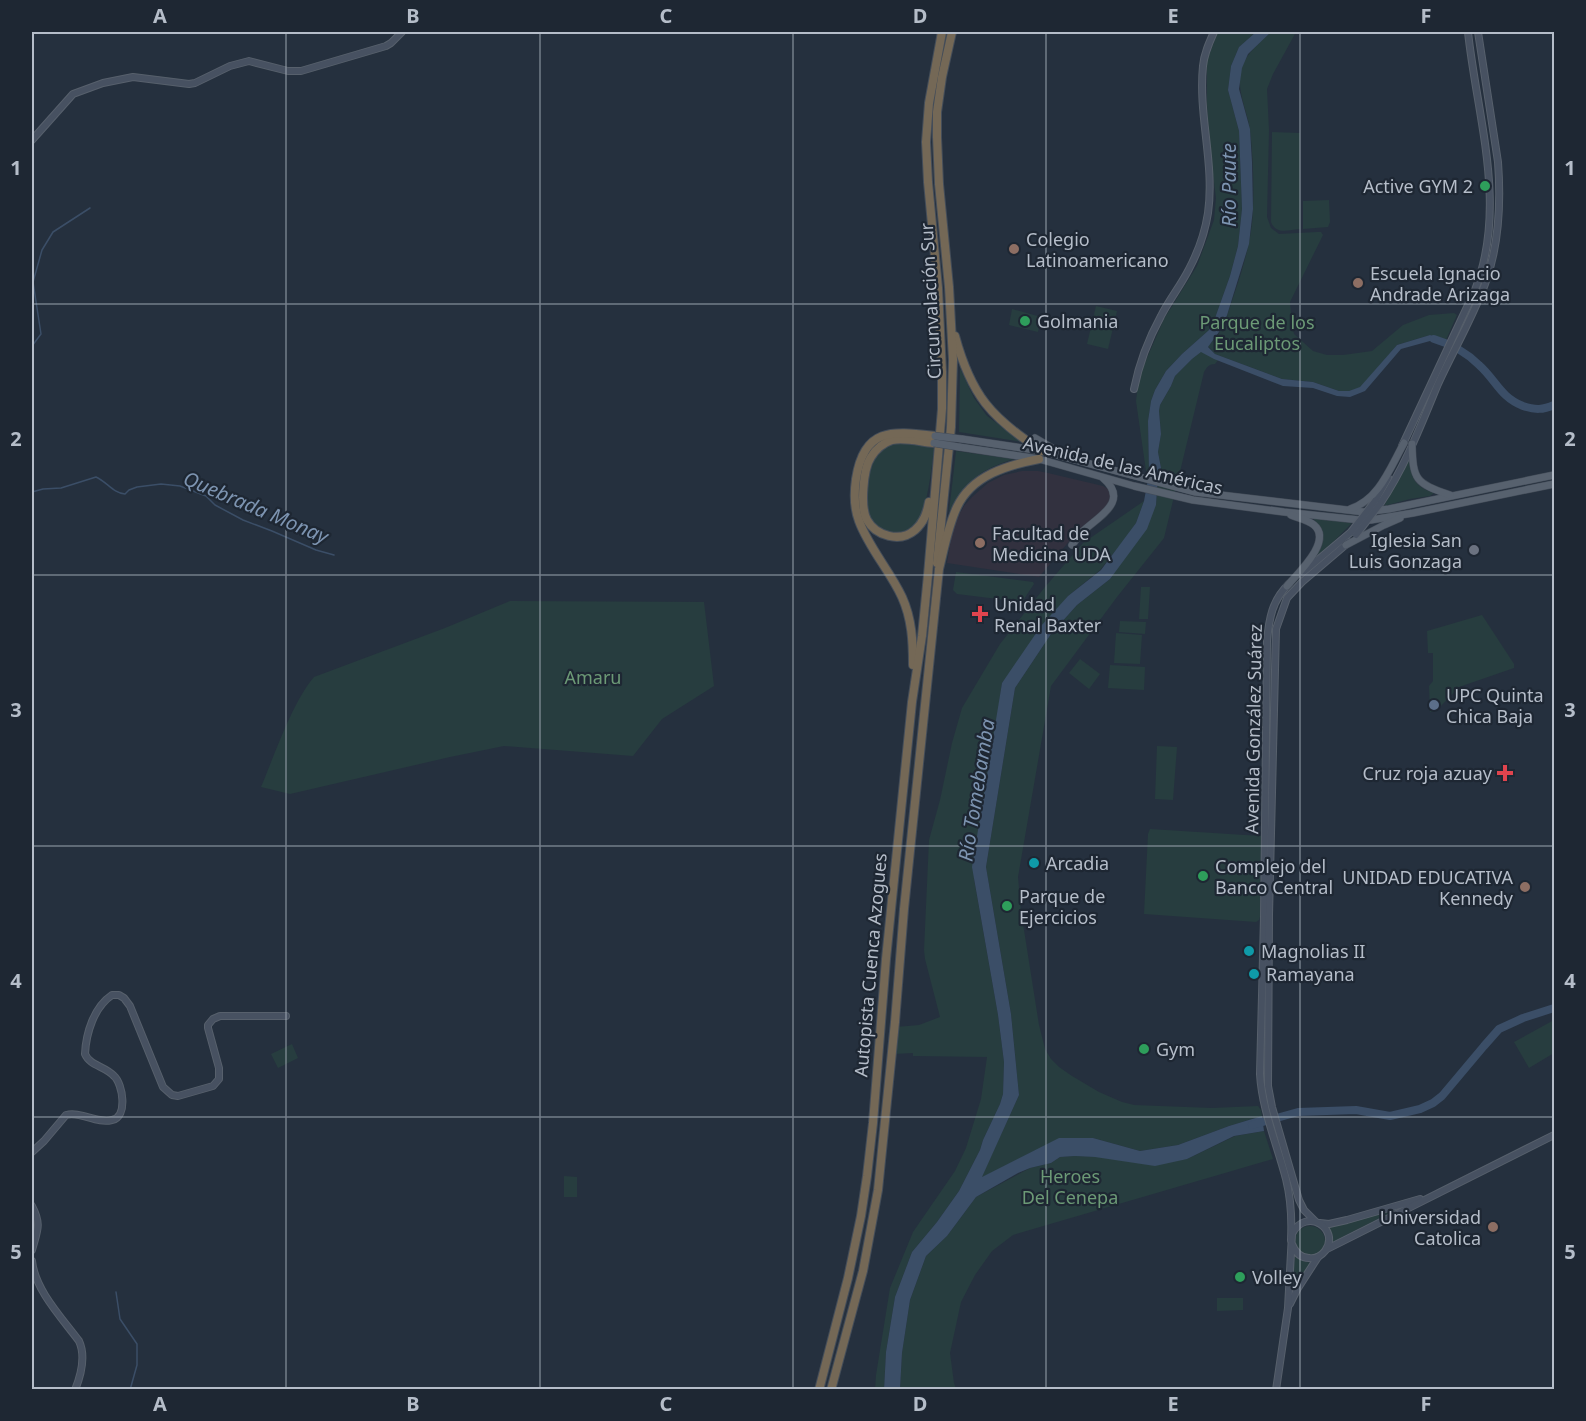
<svg xmlns="http://www.w3.org/2000/svg" width="1586" height="1421" font-family="'Noto Sans',sans-serif">
<style>
.medical{fill:#32313f}
.green{fill:#273d3f}
.water{fill:#3b4e67}
.lines{fill:none;stroke-linecap:round;stroke-linejoin:round}
.stream{stroke:#3b4e67;stroke-width:1.5}
.river{stroke:#3b4e67;stroke-width:8}
.secondary-casing{stroke:#57606c;stroke-width:8}
.primary-casing{stroke:#424b57;stroke-width:8}
.highway-casing{stroke:#444d59;stroke-width:10}
.secondary{stroke:#475161;stroke-width:6}
.primary{stroke:#57616e;stroke-width:7}
.highway{stroke:#746856;stroke-width:8}
.secondary-bridge-casing{stroke:#57606c;stroke-width:8;stroke-linecap:butt}
.primary-bridge-casing{stroke:#424b57;stroke-width:8;stroke-linecap:butt}
.secondary-bridge{stroke:#475161;stroke-width:6}
.primary-bridge{stroke:#57616e;stroke-width:7}
.grid{fill:none;stroke:#b5bdc9;stroke-width:1.5;stroke-opacity:0.55}
.leisure-dot{fill:#2e9e5b;stroke:#1e2733;stroke-width:2}
.education-dot{fill:#8d6e63;stroke:#1e2733;stroke-width:2}
.worship-dot{fill:#6b7280;stroke:#1e2733;stroke-width:2}
.health-dot{fill:#e0444e;stroke:#1e2733;stroke-width:2}
.service-dot{fill:#5c6f8a;stroke:#1e2733;stroke-width:2}
.culture-dot{fill:#0f9aa8;stroke:#1e2733;stroke-width:2}
.labels{text-anchor:middle;dominant-baseline:central;stroke-width:4.5;stroke-linejoin:round;paint-order:stroke}
.poi-label{font-size:18px;fill:#b5bdc9;stroke:#1e2733;text-anchor:start}
.street-label{font-size:18px;fill:#b5bdc9;stroke:#1e2733}
.park-label{font-size:18px;fill:#6c9a76;stroke:#1e2733}
.water-label{font-size:20px;font-style:italic;fill:#7d94b1;stroke:#1e2733}
.neatline{fill:none;stroke:#b5bdc9;stroke-width:2}
.grid-label{font-size:20px;text-anchor:middle;font-weight:bold;fill:#b5bdc9}
</style>
<rect width="100%" height="100%" fill="#25303e"/>
<!-- medical -->
<path class="medical" d="M1022 471H1038L1048 473 1103 486 1108 489 1110 494V501L1108 505 1083 529 1077 532 1039 577 947 563 952 532 957 518 964 506 972 497 988 483 1004 475Z"/>
<!-- green -->
<g class="green">
<path d="M1218 32H1256L1239 47 1231 66 1228 90 1239 131 1242 209 1238 246 1230 276 1215 318 1209 330 1182 354 1166 371 1155 390 1151 401 1148 421 1149 474 1146 471 1136 401 1138 385 1143 367 1164 319 1197 266 1214 220 1216 198 1211 159 1207 106V60Z"/>
<path d="M1271 32H1296L1273 74 1267 89 1269 130 1267 217 1271 228 1279 234 1317 232H1321L1323 235 1290 302 1292 326 1294 334 1313 351 1327 355H1343L1372 351 1403 325 1429 315 1454 313 1457 315 1446 340 1430 335 1397 345 1360 388 1349 391H1339L1313 382 1282 379 1215 354 1208 346 1218 335 1224 325C1236 287 1252 249 1253 209 1254 184 1253 155 1250 130 1247 108 1235 89 1242 67 1247 52 1260 43 1271 32Z"/>
<path d="M1272 132 1300 133V229C1288 230 1276 235 1271 222Z"/>
<path d="M1329 200 1330 222 1328 227 1303 229V201Z"/>
<path d="M1096 306 1117 311 1108 349 1087 344Z"/>
<path d="M1012 309 1041 317 1038 332 1009 325Z"/>
<path d="M1204 349 1219 359 1215 364C1209 364 1207 367 1204 372L1164 538 1117 597 1051 686 1018 877 1021 911 1039 1025 1045 1049 1051 1059 1059 1067 1072 1076 1099 1092 1122 1102 1134 1105 1212 1108 1258 1106 1261 1110 1262 1116 1229 1126 1178 1145 1140 1151 1093 1138 1034 1151 981 1178 1019 1095 1011 1014 986 867 1015 688 1051 634 1077 605 1110 579 1156 505 1158 476 1161 468 1158 452 1161 433 1159 411 1160 405 1171 386 1175 376 1192 359Z"/>
<path d="M960 368 974 398 987 416 1023 442 959 432Z"/>
<path d="M901 442 934 448C932 466 928 500 921 516 913 532 893 538 878 527 876 525 873 524 871 521 860 507 868 464 880 452 886 446 893 444 901 442Z"/>
<path d="M956 451 1014 459C979 470 966 481 949 512Z"/>
<path d="M1409 459C1411 478 1415 487 1434 493L1430 496 1410 499 1384 506Z"/>
<path d="M1144 501 1136 523 1125 539 1100 570 1068 596 1002 683 974 879 998 1015 1004 1062 1003 1094 1000 1104 983 1140 980 1150 959 1191 937 1222 912 1252 895 1297 886 1352 884 1389 875 1390 876 1375 890 1288 913 1232 955 1171 966 1148 981 1099 987 1057 913 1056V1053L894 1054 896 1027 919 1025 940 1017 925 959 924 950 929 840 940 800 952 743 962 708 1000 644 1045 587 1083 543Z"/>
<path d="M1313 518 1352 522 1350 525 1331 544 1315 557C1325 540 1325 534 1313 518Z"/>
<path d="M956 572 1033 582 1034 584 1022 602 957 594 953 590Z"/>
<path d="M1141 587H1150L1148 619H1139Z"/>
<path d="M510 601 704 602 714 686 662 719 633 756 504 746 450 757 290 794 261 787C275 754 292 703 314 677L445 628Z"/>
<path d="M1482 615 1514 664V668L1459 687 1438 709 1433 712H1430L1429 686 1433 681V653H1428L1427 631Z"/>
<path d="M1120 621 1146 622 1145 634 1119 632Z"/>
<path d="M1116 633 1142 635 1140 664 1114 663Z"/>
<path d="M1080 659 1100 674 1089 689 1069 673Z"/>
<path d="M1110 665 1145 667 1144 690 1108 688Z"/>
<path d="M1157 746 1177 747 1173 800 1155 799Z"/>
<path d="M1150 829 1261 836 1260 917 1259 920 1256 922 1144 914 1148 834Z"/>
<path d="M1554 1020V1053L1529 1068 1514 1042Z"/>
<path d="M292 1044 298 1058 278 1068 271 1054Z"/>
<path d="M1264 1131 1273 1159 1013 1235 992 1251 975 1275 961 1302 950 1353 954 1383 956 1389 900 1390 902 1353 910 1300 926 1256 947 1236 976 1197 1030 1168 1051 1163 1060 1157 1075 1156 1187 1159 1235 1136Z"/>
<path d="M564 1176 577 1177V1197H564Z"/>
<path d="M1402 1207 1344 1236 1333 1244 1328 1227Z"/>
<circle cx="1310" cy="1241" r="15"/>
<path d="M1295 1256 1303 1261 1311 1263 1291 1295Z"/>
<path d="M1217 1298H1243V1310L1217 1311Z"/>
</g>
<!-- water -->
<path class="water" d="M1256 32H1271L1248 54 1242 68 1239 89 1250 129 1252 162 1253 209 1249 244 1224 325 1208 347 1215 354 1282 379 1313 382 1339 391H1349L1360 387 1397 345 1430 335 1446 340 1444 345 1430 341 1401 349 1365 391 1350 397 1337 396 1313 388 1283 386 1214 359 1201 352 1192 359 1175 376 1171 386 1160 405 1159 411 1161 434 1158 452 1161 468 1158 476 1156 505 1147 529 1110 579 1077 605 1051 634 1015 688 986 867 1011 1014 1019 1095 982 1177 1059 1138H1093L1140 1151 1178 1145 1229 1126 1262 1116 1264 1131 1234 1136 1187 1159 1155 1166 1095 1157 1075 1156 1060 1157 1051 1163 1030 1168 1018 1173 976 1197 947 1236 926 1256 910 1300 902 1353 900 1389 884 1390 886 1352 895 1297 912 1252 937 1222 959 1191 980 1150 983 1140 1000 1104 1003 1094 1004 1062 998 1015 972 867 1002 683 1041 626 1068 596 1101 570 1136 523 1144 501 1149 474 1148 421 1151 401 1155 390 1166 371 1182 354 1209 330 1215 318 1230 276 1238 246 1242 209 1239 131 1228 90 1231 66 1239 47Z"/>
<g class="lines">
<!-- stream -->
<g class="stream">
<path d="M32 346 41 334 33 282 42 250 53 232 90 208"/>
<path d="M32 492 43 489 61 488 96 477C107 482 113 493 125 494L129 490 137 487 161 484 180 486 206 496 215 505 243 520 272 531 316 550 334 555"/>
<path d="M116 1292 120 1319 137 1344V1365L130 1390"/>
</g>
<!-- river -->
<g class="river">
<path d="M1434 339C1451 344 1467 353 1479 365 1496 380 1500 397 1523 406 1535 410 1543 410 1554 405"/>
<path d="M1252 1125 1298 1112 1356 1110 1390 1116 1420 1109 1433 1103 1442 1096 1484 1046 1499 1029 1523 1018 1554 1008"/>
</g>
<!-- secondary casing -->
<g class="secondary-casing">
<g id="secondary">
<path d="M32 140 73 94 103 83 133 77 189 84 195 83 230 66 249 61 288 71H301L386 46 391 43 402 32"/>
<path d="M1134 389C1139 364 1149 338 1161 316 1169 300 1181 285 1189 269 1198 252 1205 232 1208 213 1215 164 1198 115 1203 66 1204 54 1209 43 1214 32"/>
<path d="M1402 446 1475 290C1508 206 1477 117 1468 32"/>
<path d="M1375 501 1388 478"/>
<path d="M1380 504C1405 467 1421 425 1438 384 1453 351 1472 319 1485 284 1499 246 1501 202 1498 162L1478 32"/>
<path d="M1301 574 1351 532"/>
<path d="M1289 584C1272 600 1269 619 1267 641L1264 917 1260 1074C1262 1110 1277 1144 1286 1179 1291 1199 1292 1219 1291 1240"/>
<path d="M32 1152 44 1141 66 1115C81 1111 96 1124 112 1120 128 1117 123 1084 114 1076 105 1066 90 1066 85 1054 86 1033 94 1007 112 995H119L124 998 130 1006 163 1087 172 1095 178 1096 213 1086 219 1079V1068L208 1028V1025L213 1019 220 1016H286"/>
<path d="M32 1206C42 1225 37 1231 32 1250"/>
<path d="M1315 1221 1304 1210 1299 1200 1272 1107 1268 1086 1269 915 1276 629 1287 598 1302 582 1349 542"/>
<path d="M1320 1223 1329 1224 1347 1220 1420 1199"/>
<path d="M1327 1249 1554 1135"/>
<path d="M32 1261C35 1290 62 1318 79 1341 86 1356 81 1375 75 1390"/>
<path d="M1290 1304 1298 1288 1318 1257"/>
<path d="M1276 1390 1288 1308 1292 1234C1306 1206 1341 1229 1325 1251 1321 1256 1315 1259 1309 1258 1300 1258 1295 1252 1292 1244"/>
</g>
</g>
<!-- primary casing -->
<g class="primary-casing">
<g id="primary">
<path d="M1035 438 1052 448 1059 454"/>
<path d="M962 439 1042 451 1195 492 1364 512 1389 509 1554 475"/>
<path d="M1412 444C1413 480 1415 483 1450 495"/>
<path d="M959 447 1039 459 1134 486 1193 500 1284 512 1360 520H1371L1413 513 1554 484"/>
<path d="M1350 509C1379 500 1390 468 1404 443"/>
<path d="M1072 545C1075 541 1078 537 1081 533 1097 517 1131 502 1103 478"/>
<path d="M1346 545 1384 525 1400 518"/>
<path d="M1287 586C1298 573 1333 541 1314 525 1308 520 1298 518 1291 515"/>
</g>
</g>
<!-- highway casing -->
<g class="highway-casing">
<g id="highway">
<path d="M955 336C971 395 991 418 1042 451"/>
<path d="M929 502C927 513 924 522 915 530 900 543 876 536 867 520 860 507 863 469 871 457 876 449 883 443 892 440 905 437 921 442 934 443"/>
<path d="M937 563 951 427 953 360 949 287 939 184 937 137V112L942 77 952 32"/>
<path d="M913 665C913 642 912 619 902 597 890 571 869 548 859 521 854 508 854 493 856 479 864 427 892 431 935 436"/>
<path d="M819 1390 848 1278 861 1216 867 1176 873 1123 886 959 912 702 922 636 928 575 942 409V372L938 288 928 182 926 142 929 103 942 32"/>
<path d="M831 1390 863 1271 878 1190 895 1022 904 909 939 569C944 549 948 526 957 507 972 475 1008 465 1039 459"/>
</g>
</g>
<!-- secondary -->
<use href="#secondary" class="secondary"/>
<!-- primary -->
<use href="#primary" class="primary"/>
<!-- highway -->
<use href="#highway" class="highway"/>
<!-- secondary-bridge casing -->
<g class="secondary-bridge-casing">
<g id="secondary-bridge">
<path d="M1351 532 1375 501"/>
<path d="M1356 535 1380 504"/>
</g>
</g>
<!-- primary-bridge casing -->
<g class="primary-bridge-casing">
<g id="primary-bridge">
<path d="M935 436 962 439"/>
<path d="M934 443 959 447"/>
</g>
</g>
<!-- secondary-bridge -->
<use href="#secondary-bridge" class="secondary-bridge"/>
<!-- primary-bridge -->
<use href="#primary-bridge" class="primary-bridge"/>
</g>
<!-- grid -->
<path class="grid" d="M286 32V1390M540 32V1390M793 32V1390M1046 32V1390M1300 32V1390M32 304H1554M32 575H1554M32 846H1554M32 1117H1554"/>
<!-- markers -->
<g class="leisure-dot">
<circle cx="1485" cy="186" r="6"/>
<circle cx="1025" cy="321" r="6"/>
<circle cx="1203" cy="876" r="6"/>
<circle cx="1007" cy="906" r="6"/>
<circle cx="1144" cy="1049" r="6"/>
<circle cx="1240" cy="1277" r="6"/>
</g>
<g class="education-dot">
<circle cx="1014" cy="249" r="6"/>
<circle cx="1358" cy="283" r="6"/>
<circle cx="980" cy="543" r="6"/>
<circle cx="1525" cy="887" r="6"/>
<circle cx="1493" cy="1227" r="6"/>
</g>
<circle class="worship-dot" cx="1474" cy="550" r="6"/>
<g class="health-dot">
<path d="M977 605h6v6h6v6h-6v6h-6v-6h-6v-6h6z"/>
<path d="M1502 764h6v6h6v6h-6v6h-6v-6h-6v-6h6z"/>
</g>
<circle class="service-dot" cx="1434" cy="705" r="6"/>
<g class="culture-dot">
<circle cx="1034" cy="863" r="6"/>
<circle cx="1249" cy="951" r="6"/>
<circle cx="1254" cy="974" r="6"/>
</g>
<g class="labels">
<!-- poi labels -->
<g class="poi-label">
<text x="1473" y="186" text-anchor="end">Active GYM 2</text>
<text x="1026" y="239">Colegio<tspan x="1026" dy="21">Latinoamericano</tspan></text>
<text x="1370" y="273">Escuela Ignacio<tspan x="1370" dy="21">Andrade Arizaga</tspan></text>
<text x="1037" y="321">Golmania</text>
<text x="992" y="533">Facultad de<tspan x="992" dy="21">Medicina UDA</tspan></text>
<text x="1462" y="540" text-anchor="end">Iglesia San<tspan x="1462" dy="21">Luis Gonzaga</tspan></text>
<text x="994" y="604">Unidad<tspan x="994" dy="21">Renal Baxter</tspan></text>
<text x="1446" y="695">UPC Quinta<tspan x="1446" dy="21">Chica Baja</tspan></text>
<text x="1492" y="773" text-anchor="end">Cruz roja azuay</text>
<text x="1046" y="863">Arcadia</text>
<text x="1215" y="866">Complejo del<tspan x="1215" dy="21">Banco Central</tspan></text>
<text x="1513" y="877" text-anchor="end">UNIDAD EDUCATIVA<tspan x="1513" dy="21">Kennedy</tspan></text>
<text x="1019" y="896">Parque de<tspan x="1019" dy="21">Ejercicios</tspan></text>
<text x="1261" y="951">Magnolias II</text>
<text x="1266" y="974">Ramayana</text>
<text x="1156" y="1049">Gym</text>
<text x="1481" y="1217" text-anchor="end">Universidad<tspan x="1481" dy="21">Catolica</tspan></text>
<text x="1252" y="1277">Volley</text>
</g>
<!-- street labels -->
<g class="street-label">
<text transform="translate(930 301) rotate(-93)">Circunvalación Sur</text>
<text transform="translate(1123 465) rotate(13)">Avenida de las Américas</text>
<text transform="translate(1253 729) rotate(-89)">Avenida González Suárez</text>
<text transform="translate(870 965) rotate(-85)">Autopista Cuenca Azogues</text>
</g>
<!-- park labels -->
<g class="park-label">
<text x="1257" y="322">Parque de los<tspan x="1257" dy="21">Eucaliptos</tspan></text>
<text x="593" y="677">Amaru</text>
<text x="1070" y="1176">Heroes<tspan x="1070" dy="21">Del Cenepa</tspan></text>
</g>
<!-- water labels -->
<g class="water-label">
<text transform="translate(1228 185) rotate(-90)">Río Paute</text>
<text transform="translate(256 507) rotate(23)">Quebrada Monay</text>
<text transform="translate(976 790) rotate(-81)">Río Tomebamba</text>
</g>
</g>
<!-- border -->
<rect width="1586" height="1421" fill="none" stroke="#1e2733" stroke-width="66"/>
<rect x="33" y="33" width="1520" height="1355" class="neatline"/>
<g class="grid-label">
<text x="160" y="23">A</text>
<text x="413" y="23">B</text>
<text x="666" y="23">C</text>
<text x="920" y="23">D</text>
<text x="1173" y="23">E</text>
<text x="1426" y="23">F</text>
<text x="16" y="175">1</text>
<text x="1570" y="175">1</text>
<text x="16" y="446">2</text>
<text x="1570" y="446">2</text>
<text x="16" y="717">3</text>
<text x="1570" y="717">3</text>
<text x="16" y="988">4</text>
<text x="1570" y="988">4</text>
<text x="16" y="1259">5</text>
<text x="1570" y="1259">5</text>
<text x="160" y="1411">A</text>
<text x="413" y="1411">B</text>
<text x="666" y="1411">C</text>
<text x="920" y="1411">D</text>
<text x="1173" y="1411">E</text>
<text x="1426" y="1411">F</text>
</g>
</svg>
